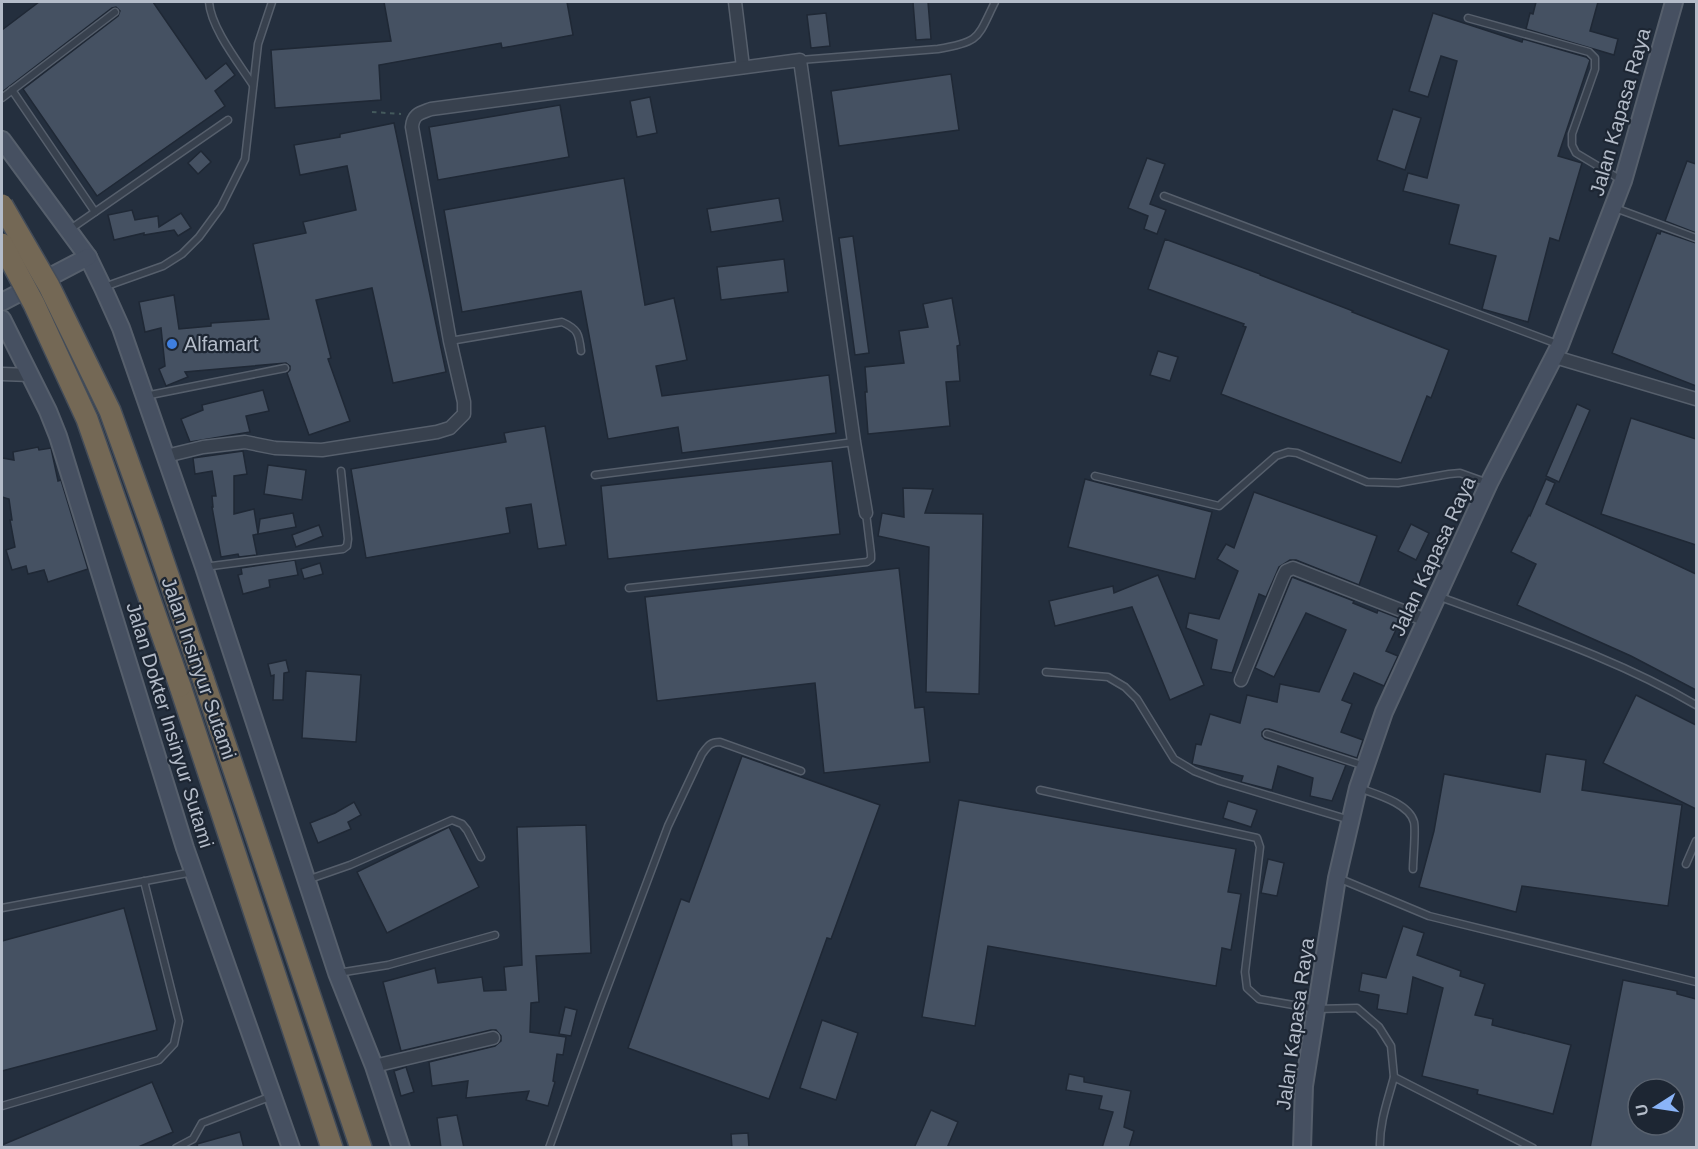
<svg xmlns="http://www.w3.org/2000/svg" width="1698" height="1149" font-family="Helvetica,sans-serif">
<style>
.building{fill:#455162;stroke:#1f2835;stroke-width:1.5;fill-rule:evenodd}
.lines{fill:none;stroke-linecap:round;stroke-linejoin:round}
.lane-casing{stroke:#565f6c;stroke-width:9}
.street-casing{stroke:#565f6c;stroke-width:15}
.secondary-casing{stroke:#565f6c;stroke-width:20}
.highway-casing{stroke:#434c59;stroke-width:24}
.path{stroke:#44595c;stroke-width:2;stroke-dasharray:4.5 4.5;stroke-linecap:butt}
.lane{stroke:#38414e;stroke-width:6}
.street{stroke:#38414e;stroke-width:12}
.secondary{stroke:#465061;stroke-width:16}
.highway{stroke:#746855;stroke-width:21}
.highway-bridge-casing{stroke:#434c59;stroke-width:24;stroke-linecap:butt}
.highway-bridge{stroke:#746855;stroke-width:21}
.shop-dot{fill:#3f7fe0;stroke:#1d2633;stroke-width:2}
.labels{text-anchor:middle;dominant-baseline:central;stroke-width:4.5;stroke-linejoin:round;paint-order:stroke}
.street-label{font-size:20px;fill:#b4bcc9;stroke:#1d2633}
.poi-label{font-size:20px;fill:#b4bcc9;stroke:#1d2633;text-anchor:start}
</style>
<rect width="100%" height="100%" fill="#242f3e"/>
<!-- building -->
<g class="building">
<path d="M39 2H153L206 79 226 63 235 75 215 91 225 106 97 196 23 89 118 16 120 11 116 7 112 8 2 92V30Z"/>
<path d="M384 2H567L573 35 502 48 501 43 379 65 381 100 275 108 271 50 391 41Z"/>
<path d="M913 2H928L931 39 916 40Z"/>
<path d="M1536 2H1598L1590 31 1618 39 1614 55 1526 29 1530 13 1533 14Z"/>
<path d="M826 13 830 46 811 48 807 15Z"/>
<path d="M1433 13 1522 42 1523 39 1586 57 1590 60 1558 156 1582 163 1559 241 1550 238 1528 322 1482 309 1496 256 1449 244 1459 205 1403 191 1408 173 1427 178 1457 61 1441 56 1428 97 1409 91Z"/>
<path d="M951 74 959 130 839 146 831 91Z"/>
<path d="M650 97 657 133 637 137 630 101Z"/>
<path d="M560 105 569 157 438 180 429 127Z"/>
<path d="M1393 109 1421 118 1405 170 1377 160Z"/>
<path d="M394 123 446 372 393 383 372 288 316 300 331 358 328 359 350 421 309 435 287 373 290 370V366L286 363 185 372 188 377 166 386 159 369 165 366 161 328 145 332 139 302 174 295 179 329 211 326V323L269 319 253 244 306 233 303 222 356 210 347 166 300 175 294 145 340 137V134Z"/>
<path d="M201 151 211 162 198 174 188 163Z"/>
<path d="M1147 158 1165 164 1150 204 1166 210 1157 234 1144 229 1148 216 1128 208Z"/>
<path d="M1687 161 1696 164V233L1665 221Z"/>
<path d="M624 178 645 305 674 298 687 360 656 366 662 396 829 375 836 433 682 453 678 427 608 439 581 291 462 312 444 210Z"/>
<path d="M779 198 783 221 711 232 707 209Z"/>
<path d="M132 210 135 220 158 216 159 227 181 213 191 228 178 236 174 230 144 235V233L114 240 108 215Z"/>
<path d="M1661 231 1696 243V386L1612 353 1657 233 1660 234Z"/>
<path d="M853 236 869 353 855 355 839 238Z"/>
<path d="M1165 239 1260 274V275L1353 311 1352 312 1449 350 1431 398 1427 396 1401 463 1221 394 1246 327 1243 326 1244 324 1148 289Z"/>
<path d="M784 259 788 292 721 300 717 267Z"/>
<path d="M952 298 960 345 957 346 960 381 946 382 950 426 868 434 865 392H867L865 367 904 363 899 331 928 327 923 304Z"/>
<path d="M1158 351 1178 357 1170 381 1150 375Z"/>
<path d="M263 390 269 411 246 416 250 432 190 442 181 419 203 410 202 405Z"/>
<path d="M1577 404 1590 410 1559 482 1546 476Z"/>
<path d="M1631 418 1696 439V545L1601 514Z"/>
<path d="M545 426 566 545 538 549 531 504 506 508 510 533 366 558 351 469 506 442 504 433Z"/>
<path d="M38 447 39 450 51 448 58 481 61 480 88 569 48 582 44 570 28 574 26 566 12 570 6 550 15 547 10 520H12L9 499 2 497V458L14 460 13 452Z"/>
<path d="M243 451 247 474 234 476V514L254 509 258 534 253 535 257 555 239 557 238 554 221 557 212 507H213L212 496H216L212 471 195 474 193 458Z"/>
<path d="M832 461 840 534 608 559 601 486Z"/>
<path d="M268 465 306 470 302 500 264 494Z"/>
<path d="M1085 479 1212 512 1195 579 1068 547Z"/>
<path d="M1546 479 1555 483 1546 504 1696 574V690L1631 656 1517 605 1536 564 1511 552 1529 515 1530 516Z"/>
<path d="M903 488 933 489 925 513 983 514 979 694 926 692 929 547 878 536 882 513 904 517Z"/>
<path d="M1254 492 1377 536 1359 585 1296 560H1290L1279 567 1266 597 1259 594 1232 673 1211 669 1217 640 1186 628 1189 613 1219 619 1238 571 1217 559 1226 544 1234 548Z"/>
<path d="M293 513 296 527 258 534 260 519Z"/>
<path d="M1411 524 1429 533 1416 560 1398 551Z"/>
<path d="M319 525 323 536 296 547 292 535Z"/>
<path d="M295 560 298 575 269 580 270 587 243 594 238 575 242 574 241 568Z"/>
<path d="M320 563 323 574 304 579 301 569Z"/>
<path d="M899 568 915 708 924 707 930 762 824 773 815 683 657 701 645 597Z"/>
<path d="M1158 575 1204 685 1170 700 1132 607 1055 626 1049 601 1113 586 1114 593Z"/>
<path d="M1292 577 1354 601 1353 603 1377 613 1378 610 1401 619 1386 651 1398 656 1384 686 1354 673 1342 700 1352 704 1341 732 1363 740 1357 758 1269 729H1265L1262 732V736L1265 739 1346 765 1332 801 1310 796 1313 778 1278 766 1272 790 1241 782 1243 776 1192 764 1196 744 1201 745 1210 714 1240 723 1247 695 1277 702 1280 684 1319 692 1346 630 1306 613 1274 677 1255 668Z"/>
<path d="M286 660 289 672 284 673 283 700H273L274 675 271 676 268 664Z"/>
<path d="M306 671 361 675 356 742 302 738Z"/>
<path d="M1636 695 1696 725V809L1603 763Z"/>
<path d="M1546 754 1586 760 1582 790 1682 805 1668 906 1522 886 1516 912 1419 887 1434 831 1444 774 1540 792Z"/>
<path d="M742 756 880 805 831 939 827 938 769 1099 628 1048 681 899 689 902Z"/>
<path d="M959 800 1236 849 1228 892 1241 894 1231 950 1222 948 1216 986 988 946 975 1026 922 1017Z"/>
<path d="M1228 801 1257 810 1251 827 1223 818Z"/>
<path d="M354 802 361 815 348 822 351 829 318 843 310 823 335 813Z"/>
<path d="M586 825 591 953 536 956 539 1002 531 1003 530 1032 566 1037 563 1055 557 1054 553 1081 555 1082 548 1106 526 1100 529 1091 466 1098 468 1081 432 1086 429 1062 495 1046 501 1041V1036L496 1030H491L401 1051 383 982 435 968 438 983 482 977 484 991 506 990 504 967 522 965 517 827Z"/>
<path d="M449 827 479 887 387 933 357 872Z"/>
<path d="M1268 859 1284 863 1277 896 1261 893Z"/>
<path d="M124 908 157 1030 2 1071V941Z"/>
<path d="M1403 926 1424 933 1417 955 1461 971 1460 976 1485 984 1475 1015 1493 1019 1492 1025 1571 1045 1553 1114 1477 1094 1478 1090 1422 1076 1443 988 1413 977 1407 1014 1377 1009 1379 995 1359 991 1362 973 1386 978Z"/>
<path d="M1623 980 1677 991V994L1696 999V1148H1590ZM1638 1089H1674V1125H1638Z"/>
<path d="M565 1007 577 1010 571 1036 559 1034Z"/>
<path d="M822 1020 858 1033 836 1100 800 1088Z"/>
<path d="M406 1067 414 1092 401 1096 394 1071Z"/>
<path d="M1069 1074 1084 1077V1082L1131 1091 1124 1127 1134 1131 1129 1148H1102L1113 1112 1099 1109 1102 1096 1066 1090Z"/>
<path d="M152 1082 173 1132 136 1148H2V1145Z"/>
<path d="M931 1110 958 1122 947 1148H914Z"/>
<path d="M457 1115 464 1148H441L437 1118Z"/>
<path d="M240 1132 244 1148H198L197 1144Z"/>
<path d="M748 1133 749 1148H732L731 1134Z"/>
</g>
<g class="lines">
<!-- lane casing -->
<g class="lane-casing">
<g id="lane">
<path d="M209 2C211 28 238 62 253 85"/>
<path d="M1468 18 1589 52 1595 58V69L1572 134V145L1576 153 1623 181"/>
<path d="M800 60 938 49C981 42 977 38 995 2"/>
<path d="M12 90 95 212"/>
<path d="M2 98 115 12"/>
<path d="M1164 196 1560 345"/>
<path d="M1615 208 1696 238"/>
<path d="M69 230 228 120"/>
<path d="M104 287 163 266 182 254 199 237 221 207 245 159 258 44 272 2"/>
<path d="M450 341 562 322C578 329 579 334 581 351"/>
<path d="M145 396 285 368"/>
<path d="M595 475 854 442"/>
<path d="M1095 476 1219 506 1276 456 1288 452 1297 453 1367 482 1398 483 1449 474 1460 473 1488 483"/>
<path d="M204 567 343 549 347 546 348 539 341 471"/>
<path d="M629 588 867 562 871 559V554L866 513"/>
<path d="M1438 596C1525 629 1616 658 1696 705"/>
<path d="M1046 672 1108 677 1125 687 1137 699 1174 759 1194 771 1220 781 1350 820"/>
<path d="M1267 734 1365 766"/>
<path d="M1359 788C1375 794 1409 803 1414 822 1416 831 1413 859 1413 869"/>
<path d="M1040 790 1257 838 1260 847 1245 972 1247 988 1259 999 1316 1009 1357 1008 1379 1027 1391 1046 1394 1077 1533 1148"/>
<path d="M1686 864 1696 841"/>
<path d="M1338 878 1429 916 1696 982"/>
<path d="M307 880 350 865 452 820 462 824 467 830 481 857"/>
<path d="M2 908 193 872"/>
<path d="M338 973 388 965 495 935"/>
<path d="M2 1106 159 1060 174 1044 179 1021 144 881"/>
<path d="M176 1148 193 1139 202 1123 272 1096"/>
<path d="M549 1148 601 1004 668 826 702 754C708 746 710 742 720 742L801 771"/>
<path d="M1380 1148C1379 1123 1388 1100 1394 1077"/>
</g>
</g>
<!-- street casing -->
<g class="street-casing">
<g id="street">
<path d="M735 2 743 67"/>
<path d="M1555 357 1696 399"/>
<path d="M2 374 31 375"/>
<path d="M166 456 203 447 245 442 275 448 322 450 437 432 450 428 464 414V402L450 341 412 127C413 114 420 113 431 109L800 60 854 442 866 513"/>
<path d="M1241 680 1283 577 1286 571 1293 568 1426 620"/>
<path d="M374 1066 493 1038"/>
</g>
</g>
<!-- secondary casing -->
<g class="secondary-casing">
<g id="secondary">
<path d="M2 140 88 257 103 288 121 328 204 567 337 973 374 1066 401 1148"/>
<path d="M2 302 88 257"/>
<path d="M2 319 48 411 58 436 185 848 291 1148"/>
<path d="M1302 1148 1304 1086 1337 878 1358 788 1384 712 1489 483 1560 345 1623 181 1674 2"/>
</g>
</g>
<!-- highway casing -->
<g class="highway-casing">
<g id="highway">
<path d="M203 678 361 1148"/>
<path d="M180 686 332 1148"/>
</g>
</g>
<!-- path -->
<path class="path" d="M372 112 401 114"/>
<!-- lane -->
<use href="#lane" class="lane"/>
<!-- street -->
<use href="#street" class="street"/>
<!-- secondary -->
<use href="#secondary" class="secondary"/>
<!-- highway -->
<use href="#highway" class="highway"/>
<!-- highway-bridge casing -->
<g class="highway-bridge-casing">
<g id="highway-bridge">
<path d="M2 205 49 286 110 411 151 525 203 678"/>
<path d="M2 244 34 304 87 419 180 686"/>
</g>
</g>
<!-- highway-bridge -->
<use href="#highway-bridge" class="highway-bridge"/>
</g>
<!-- markers -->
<circle class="shop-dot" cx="172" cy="344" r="6"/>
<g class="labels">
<!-- street labels -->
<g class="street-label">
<text transform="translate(1620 112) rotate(-74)">Jalan Kapasa Raya</text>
<text transform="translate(1433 556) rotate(-65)">Jalan Kapasa Raya</text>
<text transform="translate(199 668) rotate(71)">Jalan Insinyur Sutami</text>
<text transform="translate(170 725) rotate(73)">Jalan Dokter Insinyur Sutami</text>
<text transform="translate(1295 1024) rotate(-82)">Jalan Kapasa Raya</text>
</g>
<!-- poi labels -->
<g class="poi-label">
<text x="184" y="344">Alfamart</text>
</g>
</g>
<!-- border -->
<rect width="1698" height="1149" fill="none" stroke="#b4bcc9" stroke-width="6"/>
<!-- north arrow -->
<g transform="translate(1656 1107) rotate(258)"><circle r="28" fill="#1d2633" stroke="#59626f" stroke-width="1.5"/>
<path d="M0-4.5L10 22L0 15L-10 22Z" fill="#8ab4f8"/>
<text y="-9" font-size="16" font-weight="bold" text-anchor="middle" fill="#b4bcc9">U</text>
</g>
</svg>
